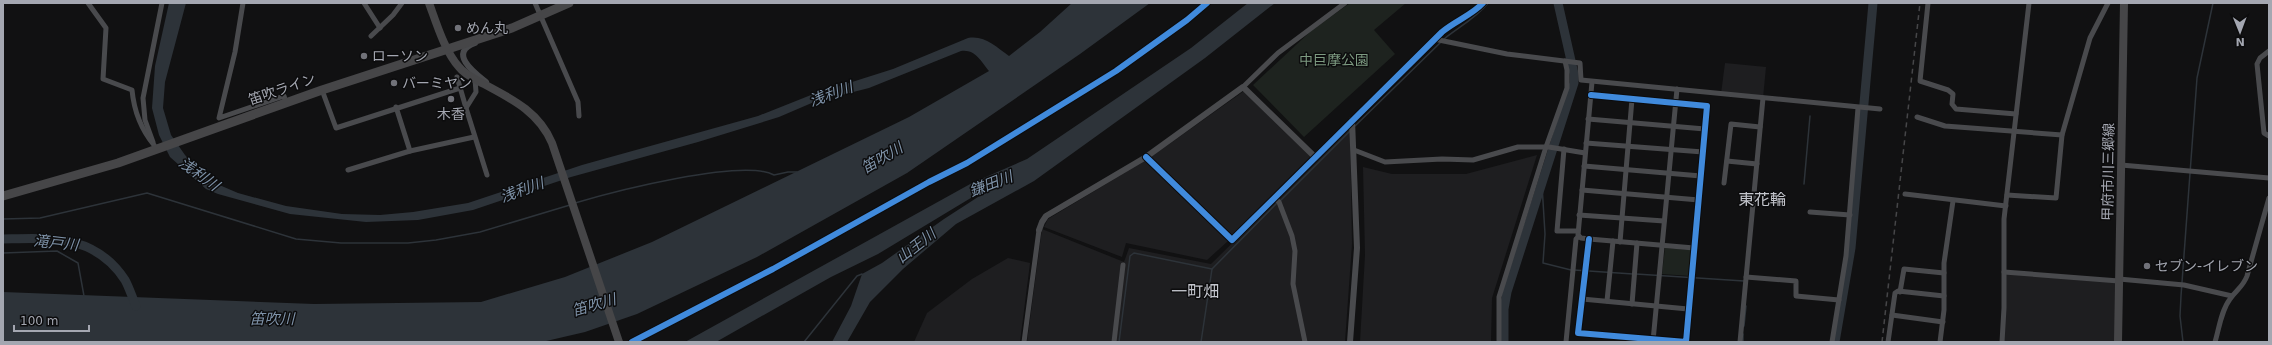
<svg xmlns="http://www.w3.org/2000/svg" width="2272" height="345" font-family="'DejaVu Sans','Noto Sans JP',sans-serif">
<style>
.built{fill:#1e1e20}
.green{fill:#1e231f}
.water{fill:#2d3339}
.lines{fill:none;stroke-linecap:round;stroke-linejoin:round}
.stream{stroke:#2d3339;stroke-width:1.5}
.river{stroke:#2d3339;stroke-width:9}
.minor{stroke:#494a4d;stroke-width:5}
.tertiary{stroke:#494a4d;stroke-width:6}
.primary{stroke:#464648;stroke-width:8}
.trunk{stroke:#464648;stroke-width:9}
.rail{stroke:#464648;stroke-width:1.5;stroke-dasharray:5 4;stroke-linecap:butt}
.cycleway-casing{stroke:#0c0c0d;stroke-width:8}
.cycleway{stroke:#408adc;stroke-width:6}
.poi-dot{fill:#717279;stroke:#0c0c0d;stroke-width:1.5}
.labels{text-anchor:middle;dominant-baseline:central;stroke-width:3;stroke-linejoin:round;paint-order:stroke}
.poi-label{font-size:14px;fill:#a4a7b1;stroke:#0c0c0d;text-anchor:start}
.park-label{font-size:14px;fill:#7d9a81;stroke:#0c0c0d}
.street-label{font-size:14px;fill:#a4a7b1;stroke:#0c0c0d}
.water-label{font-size:15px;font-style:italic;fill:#7e92a8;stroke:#0c0c0d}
.quarter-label{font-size:16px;fill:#c4c6cd;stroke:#0c0c0d}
</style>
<rect width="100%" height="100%" fill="#111112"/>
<!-- built -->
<g class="built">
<path d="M1725 63 1766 67 1763 98 1721 94Z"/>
<path d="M1244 91 1311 156 1232 236 1151 157Z"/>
<path d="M1350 127 1352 244 1345 342H1027L1042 229 1124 262 1129 248 1211 264Z"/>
<path d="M1537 155 1492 298 1491 342H1360L1365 255 1363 167 1392 174H1466Z"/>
<path d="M1146 160 1228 241 1207 260 1126 243 1122 257 1044 227 1048 219Z"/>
<path d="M1008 258 1030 263 1020 342H914L927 313 972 279Z"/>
<path d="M2004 272 2119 281 2118 342H2002Z"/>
</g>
<!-- green -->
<g class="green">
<path d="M1350 3H1406L1374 30 1395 54 1304 137 1253 85 1311 31Z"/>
<path d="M1665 248 1692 250 1690 276 1662 274Z"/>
</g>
<!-- water -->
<g class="water">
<path d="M169 3H186L165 82 163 108 171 135 185 155 204 177 217 184 238 193 286 206 342 214 380 215 413 212 468 203 582 165 758 116 811 95 893 69 968 38C985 35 996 47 1009 56L1040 32 1072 3H1150L1080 54 907 173 757 257 637 314 585 332 542 342H3V292L314 304 481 302 565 277 652 242 909 117 989 71C981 61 975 49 961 51L869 88 814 102 779 117 698 142 571 177 473 210 418 220 366 222 290 214 218 194 206 189 170 157 159 135 152 108 155 66Z"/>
<path d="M1248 3H1275L1205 58 1034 181 956 224 903 269 870 302 847 342H832L851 306 862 274 882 263 944 219 995 186 989 187 878 254 831 277 716 342H685L972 183 1027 159 1191 48Z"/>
</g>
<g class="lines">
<!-- stream -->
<g class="stream">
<path d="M1444 39C1459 27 1476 18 1488 3"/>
<path d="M1355 126 1441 42"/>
<path d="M1804 184 1810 116"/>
<path d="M1542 185 1545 234 1543 263 1571 270"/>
<path d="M1280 201 1351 130"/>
<path d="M575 203C612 192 742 158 774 175L788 172H797"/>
<path d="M3 219 40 218 147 193 296 239 341 243H408L436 240 480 232 570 205"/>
<path d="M3 253 57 251 78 263 84 296"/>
<path d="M1574 270 1633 274"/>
<path d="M1636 274 1744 281"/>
<path d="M1744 326 1746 306"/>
<path d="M804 342 857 276 862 274"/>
<path d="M1119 342 1130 256 1134 253 1212 269"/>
<path d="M1201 342 1212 269 1277 203"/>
<path d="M1743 342V334"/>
<path d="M2183 342 2180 316 2181 296 2197 78 2213 3"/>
</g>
<!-- river -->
<g class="river">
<path d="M3 239C51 238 95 234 125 280 129 287 132 297 136 306"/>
<path d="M1504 342V309L1507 292 1574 83V74L1558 3"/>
<path d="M1835 342 1851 248 1873 3"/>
</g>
<!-- minor -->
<g class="minor">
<path d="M88 3 106 28 103 79 132 90C134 111 140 128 154 145"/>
<path d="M243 3 235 52 219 118 284 96 286 103"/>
<path d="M364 3 380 28"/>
<path d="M535 3 578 102 579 116"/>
<path d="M1928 3 1920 81 1948 90 1953 94 1952 104 1956 109 2016 114"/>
<path d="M371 36 393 15 402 3"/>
<path d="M1434 39 1507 54 1580 63 1581 80 1880 109"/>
<path d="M2269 51 2260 58 2257 64 2264 133 2269 136"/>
<path d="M457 77 466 108 476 92 475 79"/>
<path d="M1592 82 1578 235 1581 238 1589 239 1694 248"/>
<path d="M1243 87 1278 53 1345 3"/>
<path d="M322 90 336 128 460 88"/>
<path d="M396 107 410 151"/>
<path d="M466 108 487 175"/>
<path d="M1917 117 1945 126 2062 135"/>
<path d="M1588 119 1705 129"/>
<path d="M153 142 145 120 143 98 162 3"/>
<path d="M1586 143 1703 152"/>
<path d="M1564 149 1557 231H1577"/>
<path d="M1354 150 1385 162 1442 159 1473 160 1518 147H1549L1585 153"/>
<path d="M1727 161 1757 164"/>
<path d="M2121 165 2269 178"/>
<path d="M1584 166 1701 176"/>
<path d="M348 170 410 151 474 137"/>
<path d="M1724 183 1731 124 1760 127"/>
<path d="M1582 190 1699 200"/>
<path d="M1905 194 2006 206"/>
<path d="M2007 195 2056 198 2062 135 2090 38 2108 3"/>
<path d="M1274 198 1279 202 1292 236 1295 251 1293 284 1305 342"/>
<path d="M1810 212 1850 215"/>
<path d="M1579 215 1664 221"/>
<path d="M1589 239 1578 333 1686 342 1707 106 1591 95"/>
<path d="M1620 242 1632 99"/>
<path d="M2004 272 2119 281"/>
<path d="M1746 277 1796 281V296L1839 300"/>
<path d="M2119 279 2184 285 2232 296"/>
<path d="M1900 292 1904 269 1944 273"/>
<path d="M1582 299 1688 309"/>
<path d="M1607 301 1613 241"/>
<path d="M1632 304 1637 243"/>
<path d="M1892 315 1943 322"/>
<path d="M1653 341 1677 89"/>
<path d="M1024 342 1039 230"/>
<path d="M1114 342 1123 265"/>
<path d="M1499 342V297L1546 147 1567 88V70L1565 61"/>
<path d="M1566 342 1576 239 1579 236"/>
<path d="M1740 342 1763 98"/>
<path d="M1832 342 1846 256 1858 108"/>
<path d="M1888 342 1895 293 1898 291 1944 296"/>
<path d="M1940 342 1944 310V263L1953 201"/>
<path d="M2002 342 2004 308V219L2029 3"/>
<path d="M2215 342C2219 329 2221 311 2230 299 2236 290 2243 287 2247 276L2269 198"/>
</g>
<!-- tertiary -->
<g class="tertiary">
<path d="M475 43C447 53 476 74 486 82"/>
<path d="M1146 157 1232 240 1442 32C1455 21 1472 15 1483 3"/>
<path d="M1039 230 1042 222 1046 216 1146 157 1243 87 1315 157"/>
<path d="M1350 342 1357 248 1352 120"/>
</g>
<!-- primary -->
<g class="primary">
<path d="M429 3C436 22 445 52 459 67 465 75 475 79 484 84 512 99 539 112 552 143L619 342"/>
<path d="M2118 342 2124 3"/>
</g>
<!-- trunk -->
<path class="trunk" d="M3 196 118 163 322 90 512 28 569 3"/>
<!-- rail -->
<path class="rail" d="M1882 342 1920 3"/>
<!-- cycleway casing -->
<g class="cycleway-casing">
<g id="cycleway">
<path d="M1146 157 1232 240 1442 32C1455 21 1472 15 1483 3"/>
<path d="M1589 239 1578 333 1686 342 1707 106 1591 95"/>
<path d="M632 342 773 269 929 182 967 163 1116 71 1187 20 1207 3"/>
</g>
</g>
<!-- cycleway -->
<use href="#cycleway" class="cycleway"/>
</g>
<!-- markers -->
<g class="poi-dot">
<circle cx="458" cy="28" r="4"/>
<circle cx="364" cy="56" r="4"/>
<circle cx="394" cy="83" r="4"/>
<circle cx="451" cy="99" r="4"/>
<circle cx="2147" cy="266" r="4"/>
</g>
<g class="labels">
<!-- poi labels -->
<g class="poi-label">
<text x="466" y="28">めん丸</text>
<text x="372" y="56">ローソン</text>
<text x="402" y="83">バーミヤン</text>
<text x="451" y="114" text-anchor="middle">木香</text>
<text x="2155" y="266">セブン-イレブン</text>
</g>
<!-- park labels -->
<g class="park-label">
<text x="1334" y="60">中巨摩公園</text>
</g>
<!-- street labels -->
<g class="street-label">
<text transform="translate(282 89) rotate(-19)">笛吹ライン</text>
<text transform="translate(2108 172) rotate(-89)">甲府市川三郷線</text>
</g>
<!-- water labels -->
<g class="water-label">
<text transform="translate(831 94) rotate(-20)">浅利川</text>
<text transform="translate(882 158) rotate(-31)">笛吹川</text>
<text transform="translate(199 174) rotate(36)">浅利川</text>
<text transform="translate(991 184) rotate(-21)">鎌田川</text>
<text transform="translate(522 190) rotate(-20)">浅利川</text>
<text transform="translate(56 243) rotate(6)">滝戸川</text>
<text transform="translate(916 246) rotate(-38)">山王川</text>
<text transform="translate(594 305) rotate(-16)">笛吹川</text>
<text x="272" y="319">笛吹川</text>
</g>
<!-- quarter labels -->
<g class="quarter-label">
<text x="1762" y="199">東花輪</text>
<text x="1195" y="291">一町畑</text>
</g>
</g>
<!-- border -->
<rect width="2272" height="345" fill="none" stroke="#a4a7b1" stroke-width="8"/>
<!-- north arrow -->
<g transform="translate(2240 32) rotate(179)" stroke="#0c0c0d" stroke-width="3" paint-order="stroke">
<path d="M0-3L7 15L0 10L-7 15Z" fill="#a4a7b1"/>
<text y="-6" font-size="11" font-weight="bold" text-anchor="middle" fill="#a4a7b1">N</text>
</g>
<!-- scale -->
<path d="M14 325v6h75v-6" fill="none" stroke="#a4a7b1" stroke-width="2"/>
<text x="20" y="325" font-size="12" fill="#a4a7b1" stroke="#0c0c0d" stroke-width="3" paint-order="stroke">100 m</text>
</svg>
